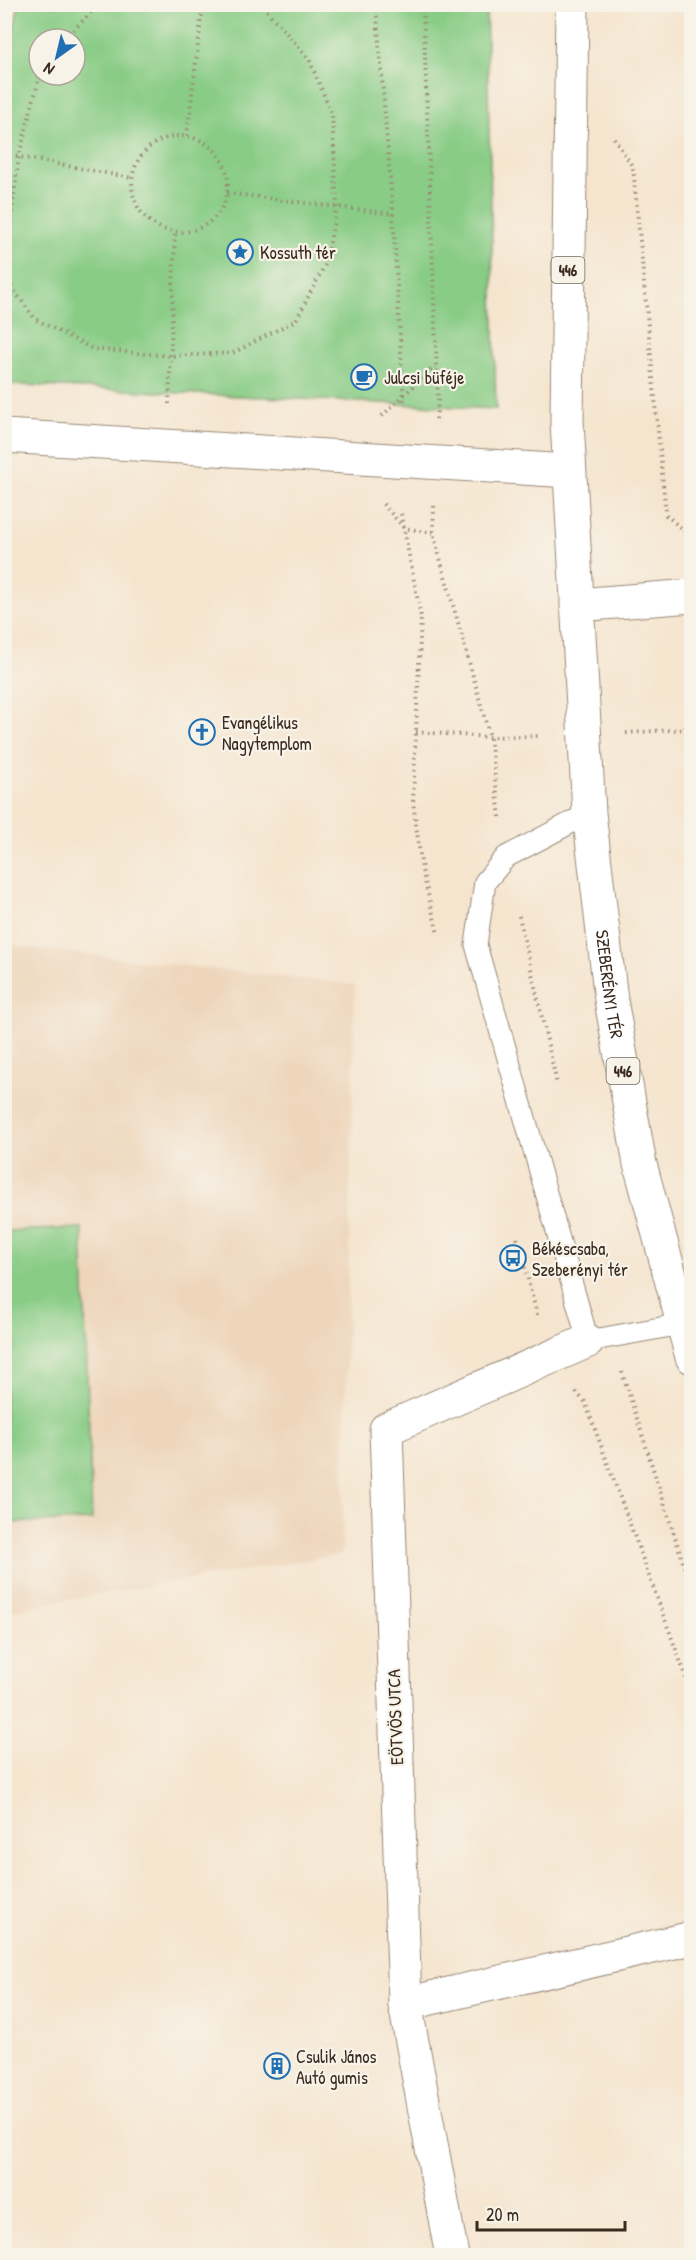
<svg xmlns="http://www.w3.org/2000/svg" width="696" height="2260" font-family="'Patrick Hand',sans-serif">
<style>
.built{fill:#eed6bb}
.green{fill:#88cc85;stroke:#627b52;stroke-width:1.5;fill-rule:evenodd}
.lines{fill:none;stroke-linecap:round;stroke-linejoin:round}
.service-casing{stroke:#988876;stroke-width:23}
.minor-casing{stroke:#988876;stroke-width:35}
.primary-casing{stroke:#988876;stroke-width:35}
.path{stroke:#988876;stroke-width:4;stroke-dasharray:1.5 4.5;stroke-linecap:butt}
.service{stroke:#fff;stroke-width:21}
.minor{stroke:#fff;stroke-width:33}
.primary{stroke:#fff;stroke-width:33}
.labels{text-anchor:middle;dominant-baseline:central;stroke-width:4.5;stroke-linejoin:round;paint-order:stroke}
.shield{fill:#f7f3e8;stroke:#73665b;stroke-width:1.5}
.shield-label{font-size:16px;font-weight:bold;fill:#3b2a1e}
.poi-label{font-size:18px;fill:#3b2a1e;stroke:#f7f3e8;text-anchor:start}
.street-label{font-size:18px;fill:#3b2a1e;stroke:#f7f3e8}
</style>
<rect width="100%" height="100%" fill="#f7f3e8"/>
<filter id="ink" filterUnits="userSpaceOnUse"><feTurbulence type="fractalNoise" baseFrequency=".0167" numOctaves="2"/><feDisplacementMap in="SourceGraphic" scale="12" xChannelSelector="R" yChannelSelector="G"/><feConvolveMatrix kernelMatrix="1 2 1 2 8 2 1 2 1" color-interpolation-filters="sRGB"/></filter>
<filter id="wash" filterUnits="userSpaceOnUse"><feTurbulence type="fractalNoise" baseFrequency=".008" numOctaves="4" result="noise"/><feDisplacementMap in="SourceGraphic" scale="24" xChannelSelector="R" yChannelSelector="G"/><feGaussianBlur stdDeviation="1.35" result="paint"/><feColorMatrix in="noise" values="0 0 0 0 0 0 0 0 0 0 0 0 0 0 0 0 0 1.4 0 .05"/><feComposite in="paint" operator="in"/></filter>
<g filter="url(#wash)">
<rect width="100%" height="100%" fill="#f5e5cf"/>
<!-- built -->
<path class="built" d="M5 945 355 985 342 1554 53 1602 5 1612Z"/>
<!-- green -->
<g class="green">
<path d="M19 5H486L496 409 5 384 4 72ZM39 39H75V75H39Z"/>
<path d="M82 1228 92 1520 5 1523V1231Z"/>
</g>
</g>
<g filter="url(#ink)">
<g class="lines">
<!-- service casing -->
<g class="service-casing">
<path id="service" d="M589 813 506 857 485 882 476 945 588 1341 682 1324"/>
</g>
<!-- minor casing -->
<g class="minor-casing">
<g id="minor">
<path d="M4 436 569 471"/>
<path d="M577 605 692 596"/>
<path d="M405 2004 386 1429 588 1341"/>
<path d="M452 2256 405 2004 692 1938"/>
</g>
</g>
<!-- primary casing -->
<g class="primary-casing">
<g id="primary">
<path id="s1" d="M572 4 567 421 589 813 611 1000 640 1164 692 1357"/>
</g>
</g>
<!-- path -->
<g class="path">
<path d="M376 4 393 214 404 404"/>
<path d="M423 4 438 401 436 420"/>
<path d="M4 39 12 4"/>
<path d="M65 39 99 4"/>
<path d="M187 136 203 4"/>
<circle cx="180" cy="184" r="48"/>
<path d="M614 138 633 167 666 515 689 535 692 553"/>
<path d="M4 154 132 178"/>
<path d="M227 193 393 214"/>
<path d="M4 272 19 156 40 75"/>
<path d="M4 277 35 319 93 349 171 356 233 353 296 320 326 263 337 205 332 115 309 59 261 4"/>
<path d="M169 404 175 231"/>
<path d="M382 416 435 366"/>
<path d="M383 504 404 528 433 533"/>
<path d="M434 506 433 533 490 737 500 817"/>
<path d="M401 514 421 617 413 801 422 870 438 934"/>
<path d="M416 732 490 737 541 736"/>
<path d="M626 733 685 729 692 705"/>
<path d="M519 916 557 1084"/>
<path d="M517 1238 538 1318"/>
<path d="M622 1372 692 1590"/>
<path d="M576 1392 585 1402 692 1693"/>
</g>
<!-- service -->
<use href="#service" class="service"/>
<!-- minor -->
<use href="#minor" class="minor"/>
<!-- primary -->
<use href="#primary" class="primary"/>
</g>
</g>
<!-- icons -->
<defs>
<g id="sight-ring" transform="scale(1.35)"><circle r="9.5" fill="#f7f3e8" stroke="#1f6fb2" stroke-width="1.5"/><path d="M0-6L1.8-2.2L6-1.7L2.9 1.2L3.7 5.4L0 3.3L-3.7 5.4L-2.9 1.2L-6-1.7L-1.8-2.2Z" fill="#1f6fb2"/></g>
<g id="cafe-ring" transform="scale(1.35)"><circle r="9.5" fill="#f7f3e8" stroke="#1f6fb2" stroke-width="1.5"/><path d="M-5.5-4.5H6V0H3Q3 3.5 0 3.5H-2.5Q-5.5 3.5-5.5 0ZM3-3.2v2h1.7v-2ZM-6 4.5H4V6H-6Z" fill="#1f6fb2"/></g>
<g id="church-ring" transform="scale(1.35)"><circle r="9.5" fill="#f7f3e8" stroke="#1f6fb2" stroke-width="1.5"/><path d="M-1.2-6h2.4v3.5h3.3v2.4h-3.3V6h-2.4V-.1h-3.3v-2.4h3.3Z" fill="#1f6fb2"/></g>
<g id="bus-ring" transform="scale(1.35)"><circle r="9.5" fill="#f7f3e8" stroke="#1f6fb2" stroke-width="1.5"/><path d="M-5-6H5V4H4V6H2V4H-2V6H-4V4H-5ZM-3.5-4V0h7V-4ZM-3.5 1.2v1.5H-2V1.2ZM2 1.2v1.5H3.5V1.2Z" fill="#1f6fb2"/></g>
<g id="building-ring" transform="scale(1.35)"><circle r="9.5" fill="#f7f3e8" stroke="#1f6fb2" stroke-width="1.5"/><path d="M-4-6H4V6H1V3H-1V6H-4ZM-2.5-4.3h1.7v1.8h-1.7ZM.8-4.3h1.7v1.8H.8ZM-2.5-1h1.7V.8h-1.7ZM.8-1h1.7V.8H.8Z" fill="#1f6fb2"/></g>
</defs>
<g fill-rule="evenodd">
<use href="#sight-ring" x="240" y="252"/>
<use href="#cafe-ring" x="364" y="377"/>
<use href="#church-ring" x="202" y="732"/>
<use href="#bus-ring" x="513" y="1258"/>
<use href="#building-ring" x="277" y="2066"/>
</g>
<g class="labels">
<!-- shield labels -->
<g class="shield">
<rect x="551.5" y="257" width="33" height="26" rx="4.5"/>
<rect x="606.5" y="1058" width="33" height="26" rx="4.5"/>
</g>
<g class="shield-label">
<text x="568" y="270">446</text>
<text x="623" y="1071">446</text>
</g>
<!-- poi labels -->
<g class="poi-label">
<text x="260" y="252">Kossuth tér</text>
<text x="384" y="377">Julcsi büféje</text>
<text x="222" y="722">Evangélikus<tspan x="222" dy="21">Nagytemplom</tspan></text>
<text x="532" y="1248">Békéscsaba,<tspan x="532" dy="21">Szeberényi tér</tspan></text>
<text x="296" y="2056">Csulik János<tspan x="296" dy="21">Autó gumis</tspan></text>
</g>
<!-- street labels -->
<g class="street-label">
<text stroke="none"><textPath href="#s1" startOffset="982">SZEBERÉNYI TÉR</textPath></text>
<text transform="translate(395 1717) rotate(-92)">EÖTVÖS UTCA</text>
</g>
</g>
<!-- margin -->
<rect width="696" height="2260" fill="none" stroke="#f7f3e8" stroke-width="24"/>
<!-- north arrow -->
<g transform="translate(57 57) rotate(214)"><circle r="28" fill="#f7f3e8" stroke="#aca397" stroke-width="1.5"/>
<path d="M0-4.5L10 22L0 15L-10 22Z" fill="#1f6fb2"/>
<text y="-9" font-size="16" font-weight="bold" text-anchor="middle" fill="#3b2a1e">N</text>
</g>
<!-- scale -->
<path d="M477 2221v9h148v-9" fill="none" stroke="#3b2a1e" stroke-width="3"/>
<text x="486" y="2221" font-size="18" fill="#3b2a1e" stroke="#f7f3e8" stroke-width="4.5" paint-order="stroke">20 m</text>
</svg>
